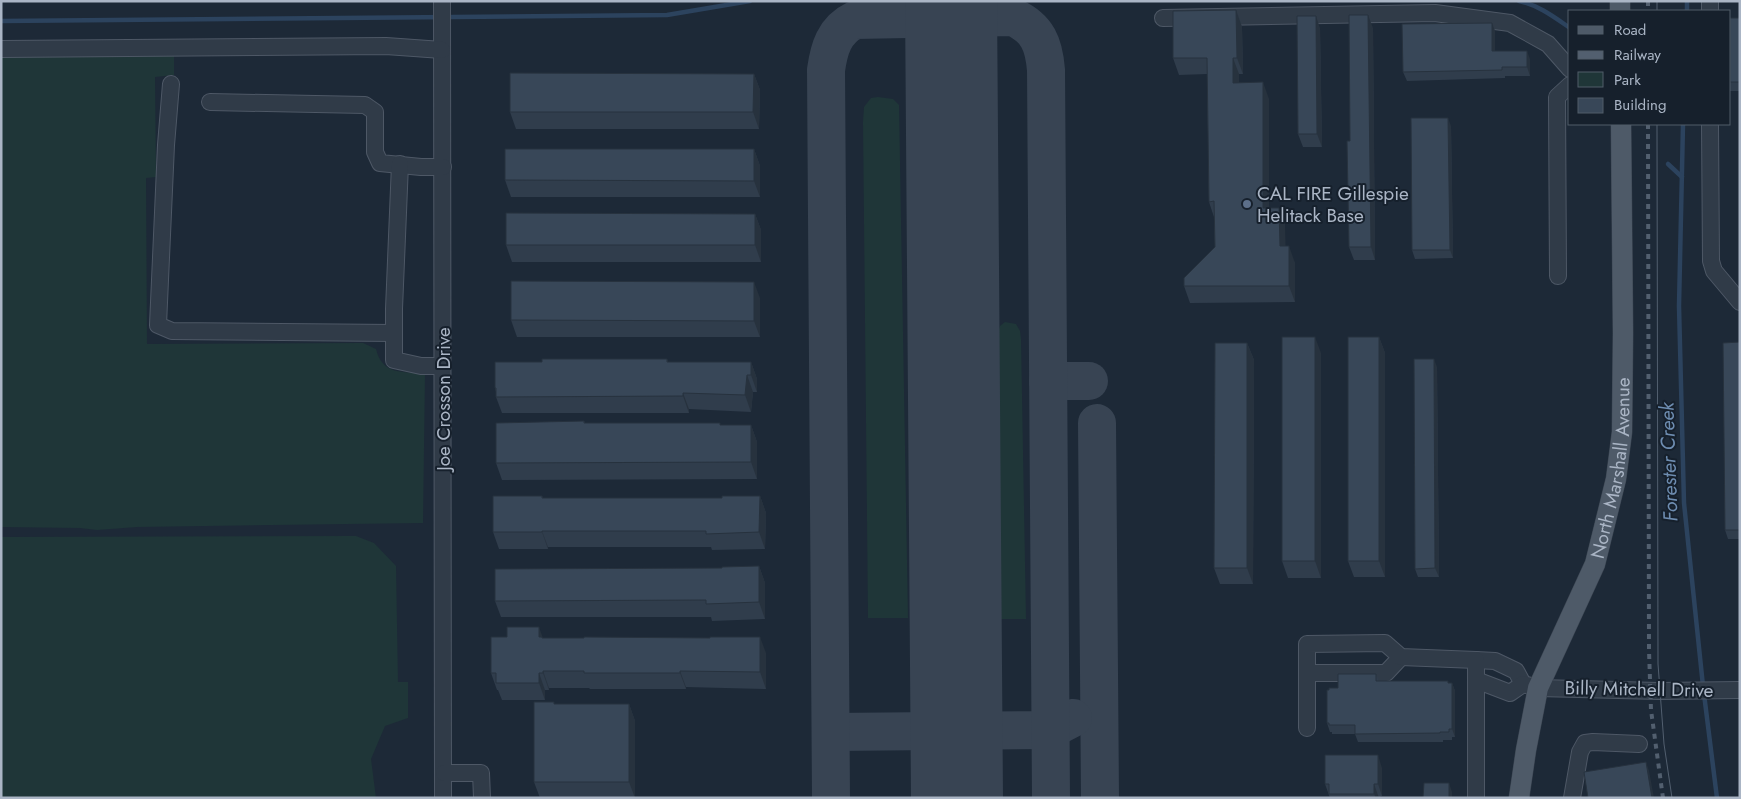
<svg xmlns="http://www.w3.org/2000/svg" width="1741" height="799" font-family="Jost,sans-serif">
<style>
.green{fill:#1f3638}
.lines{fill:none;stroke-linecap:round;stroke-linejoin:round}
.stream{stroke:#2c435e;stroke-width:4.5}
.taxiway{stroke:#384453;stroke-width:38}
.runway{stroke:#384453;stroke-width:92}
.minor-casing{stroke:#4e5866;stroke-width:18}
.major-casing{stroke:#3a4451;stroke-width:21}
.minor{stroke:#303b48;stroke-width:16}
.major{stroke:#4e5a68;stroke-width:20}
.tram{stroke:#525f6f;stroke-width:1}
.rail{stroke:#525f6f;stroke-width:4;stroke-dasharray:5 5;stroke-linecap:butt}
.wall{fill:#303d4c}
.shaded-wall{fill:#27323e}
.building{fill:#384758;stroke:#27323e}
.service-dot{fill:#5c6f8a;stroke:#16202c;stroke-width:2}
.labels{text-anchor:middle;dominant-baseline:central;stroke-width:4;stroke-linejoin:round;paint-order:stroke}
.poi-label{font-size:19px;fill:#aab5c5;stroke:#16202c;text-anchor:start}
.street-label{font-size:19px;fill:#aab5c5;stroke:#16202c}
.water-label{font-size:20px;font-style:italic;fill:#6e8db1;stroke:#16202c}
</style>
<rect width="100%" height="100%" fill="#1d2937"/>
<!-- green -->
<g class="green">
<path d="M1 54H174V75L155 77 156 177 146 178 147 344 363 343 376 349C382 375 403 372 425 373L423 523 137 527 97 530 80 528 1 527Z"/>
<path d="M878 97 893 99 899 105 908 618H868L863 122 864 107 871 98Z"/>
<path d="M1005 322 1016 324 1020 331 1021 339 1026 619H997L996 338 1000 326Z"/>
<path d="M356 536 374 543 396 566 398 682H408V718L385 726 371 759 376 798H1V537Z"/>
</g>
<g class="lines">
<!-- stream -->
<g class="stream">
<path d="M1519 1C1538 5 1554 17 1570 28"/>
<path d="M1687 11V1"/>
<path d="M1 21 667 15 750 1"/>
<path d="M1683 124 1679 306 1684 503 1703 686"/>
<path d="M1668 164 1682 177"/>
<path d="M1704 694 1717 798"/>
</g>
<!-- taxiway -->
<g class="taxiway">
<path d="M1048 381H1089"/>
<path d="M1097 423 1100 798"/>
<path d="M831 732 1050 730 1073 718"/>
<path d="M831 798 826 70C829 49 834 30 855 20L1013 17C1038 28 1044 45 1046 70L1051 798"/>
</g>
<!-- runway -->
<path class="runway" d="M951 1 957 798"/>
<!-- minor casing -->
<g class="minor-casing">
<g id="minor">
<path d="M442 1 443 798"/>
<path d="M1710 1V11"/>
<path d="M1163 18 1435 13 1510 23 1548 44 1570 69"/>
<path d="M1 49 386 46 442 50"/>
<path d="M171 84 166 145 158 325 172 331 394 333"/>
<path d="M210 102 365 105 375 112V152L380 163 421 167H443"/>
<path d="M1710 124 1711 261 1714 271 1740 302"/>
<path d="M400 164 394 309V360L421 366H443"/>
<path d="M1558 276 1557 97 1570 85"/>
<path d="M1476 660 1495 661 1516 671 1523 684 1538 688 1659 691 1740 690"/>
<path d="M1307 673H1386L1401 657"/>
<path d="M1476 680 1510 693 1523 684"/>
<path d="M1307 728V644L1385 643 1401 657 1476 660V798"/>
<path d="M444 773H481L482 798"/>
<path d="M1572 798 1580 752 1585 743 1593 742 1639 744"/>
</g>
</g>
<!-- major casing -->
<g class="major-casing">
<g id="major">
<path d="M1620 1V11"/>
<path id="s1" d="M1519 798 1526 750 1538 688 1595 564 1616 479 1622 432 1623 333 1621 124"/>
</g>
</g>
<!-- minor -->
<use href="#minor" class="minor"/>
<!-- major -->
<use href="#major" class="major"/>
<!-- tram -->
<g class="tram">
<path d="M1657 11V1"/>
<path d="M1657 124 1658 664 1664 744 1672 798"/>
</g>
<!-- rail -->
<g class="rail">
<path d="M1648 1V11"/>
<path d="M1648 124 1649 650 1651 710 1663 798"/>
</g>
</g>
<!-- wall -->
<g class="wall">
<path d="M1236 10 1242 27 1243 74H1239V83L1269 99V208L1285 224V246L1295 263V302L1190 303 1184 286 1215 247 1214 217 1209 202 1207 74 1179 75 1173 58Z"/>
<rect x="1730" y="18" width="10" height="73"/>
<path d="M1492 23 1495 31V51L1530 59V76H1505V78L1407 81 1403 72Z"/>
<path d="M1320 28 1322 147H1303L1298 134Z"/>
<path d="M1373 28 1375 260H1354L1349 247 1350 141Z"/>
<path d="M754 74 760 90 759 129H516L510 112Z"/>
<path d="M1451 126 1453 258 1415 259 1412 250Z"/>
<path d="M754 149 760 166V197H511L505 180Z"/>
<path d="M755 214 761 230V262H512L506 245Z"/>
<path d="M760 298V337H517L511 320Z"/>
<path d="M1379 337 1385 353V577H1354L1348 561Z"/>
<path d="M1740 342V539H1728L1725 530Z"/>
<path d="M1247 343 1254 360 1253 584H1220L1214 568Z"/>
<path d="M1321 353V578H1288L1282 561Z"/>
<path d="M667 359 668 362H751L757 379V392H753L751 412 689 409V413H502L496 397V392L495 388 542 362Z"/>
<path d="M1437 367 1439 577H1418L1415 569Z"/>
<path d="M584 421 585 423H720V425H751L757 442V479L502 480 496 463Z"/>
<path d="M542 496 543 498H722L760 496 766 513 765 549 712 550 711 547H548V549H499L493 532Z"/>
<path d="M759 566 765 583V619L712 621 711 617H501L495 601 722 568Z"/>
<path d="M544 638 766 653V689L686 687V689H590L589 688H549V690H545V700H502L498 690H497L491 673Z"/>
<path d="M1376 674 1379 681 1452 683 1455 691V737H1452V740H1443V742H1358L1355 734H1332V732H1330L1327 723 1338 688Z"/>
<path d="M555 704H629L635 721V798H540L534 782Z"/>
<path d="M1382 768V796L1379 797V798H1330L1325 784Z"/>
</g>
<!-- shaded-wall -->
<g class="shaded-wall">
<path d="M1236 10 1242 27 1243 74 1237 58Z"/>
<path d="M1368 15 1373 28 1375 260 1371 247Z"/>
<path d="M1316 16 1320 28 1322 147 1317 134Z"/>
<path d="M1492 23 1495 31V59L1492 51Z"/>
<path d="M1527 51 1530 59V76L1527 67Z"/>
<path d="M1233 58 1239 74V99L1233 83Z"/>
<path d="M754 74 760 90 759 129 753 112Z"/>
<path d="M1263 82 1269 99V224L1263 208Z"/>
<path d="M1448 118 1451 126 1453 258 1450 250Z"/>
<path d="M754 149 760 166V197L754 181Z"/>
<path d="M1279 208 1285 224 1286 263 1280 246Z"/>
<path d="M755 214 761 230V262L755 245Z"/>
<path d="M1289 246 1295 263V302L1289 286Z"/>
<path d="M754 282 760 298V337L754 321Z"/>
<path d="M1315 337 1321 353V578L1315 561Z"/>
<path d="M1379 337 1385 353V577L1379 561Z"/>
<path d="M1247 343 1254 360 1253 584 1247 568Z"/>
<path d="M1434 359 1437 367 1439 577 1435 568Z"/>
<path d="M751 362 757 379V392L751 375Z"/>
<path d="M747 375 753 392 751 412 745 395Z"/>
<path d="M683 393 689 409V413L683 396Z"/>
<path d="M751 425 757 442V479L751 462Z"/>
<path d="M760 496 766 513 765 549 759 532Z"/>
<path d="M542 531 548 547V549L542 532Z"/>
<path d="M759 566 765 583V619L759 602Z"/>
<path d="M539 627 545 644 539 637Z"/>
<path d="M760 637 766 653V689L760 672Z"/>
<path d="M543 671 549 688V690L543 673Z"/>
<path d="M680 671 686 687V689L680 673Z"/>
<path d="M539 673 545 690V700L539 683Z"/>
<path d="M1452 683 1455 691V737L1452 729Z"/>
<path d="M629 704 635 721V798L629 782Z"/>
<path d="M1378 755 1382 768V796L1378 784Z"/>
<path d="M1646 762 1649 771 1654 798H1652Z"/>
<path d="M1449 783 1452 792V798H1449Z"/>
<path d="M1374 784 1379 798H1376L1374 794Z"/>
</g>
<!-- building -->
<g class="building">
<path d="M1236 10 1237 58H1233V83L1263 82V208H1279L1280 246H1289V286H1184V278L1215 247 1214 201 1209 202 1207 58H1173V11Z"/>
<path d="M1349 15H1368L1371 247H1349L1347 141H1350Z"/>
<path d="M1297 16H1316L1317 134H1298Z"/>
<rect x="1730" y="18" width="10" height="64"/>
<path d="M1492 23V51H1527V67H1502V70L1403 72 1402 24Z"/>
<path d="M510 73 754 74 753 112H510Z"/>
<path d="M1411 118H1448L1450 250H1412Z"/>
<path d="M505 149H754V181L505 180Z"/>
<path d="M506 213 755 214V245H506Z"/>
<path d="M511 281 754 282V321L511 320Z"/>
<rect x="1282" y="337" width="33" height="224"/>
<rect x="1348" y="337" width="31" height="224"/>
<path d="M1740 342V530H1725L1723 343Z"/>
<path d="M1215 343H1247V568H1214Z"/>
<path d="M542 359H667V362H751V375H747L745 395 683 393V396L496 397V388H495V362H542Z"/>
<path d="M1414 359H1434L1435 568 1415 569Z"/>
<path d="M584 421V423H720V425H751V462L496 463V423Z"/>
<path d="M493 496H542V498H722V496H760L759 532 706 534V531H542V532H493Z"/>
<path d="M759 566V602L706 604V600L495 601V569L722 568V567Z"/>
<path d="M507 627H539V637H542V638H584V637L710 638V637H760V672L680 671V673H584V671H543V673H539V683H496V673H491V637H507Z"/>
<path d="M1338 674H1376V681H1448V683H1452V729H1449V732H1440V733L1355 734V725H1329V723H1327V690H1329V688H1338Z"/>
<path d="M534 702H554V704H629V782H534Z"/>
<path d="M1325 755H1378V784H1374V794H1329V784H1325Z"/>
<path d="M1646 762 1652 798H1588L1584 772Z"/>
<path d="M1424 783H1449V798H1423Z"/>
</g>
<!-- markers -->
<circle class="service-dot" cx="1247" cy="204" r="5"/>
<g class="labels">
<!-- poi labels -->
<g class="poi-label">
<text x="1257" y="193">CAL FIRE Gillespie<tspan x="1257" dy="22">Helitack Base</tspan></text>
</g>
<!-- street labels -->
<g class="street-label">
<text transform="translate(443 399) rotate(-90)">Joe Crosson Drive</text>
<text stroke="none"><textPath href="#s1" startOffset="346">North Marshall Avenue</textPath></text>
<text transform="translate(1639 689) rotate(1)">Billy Mitchell Drive</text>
</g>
<!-- water labels -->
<g class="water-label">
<text transform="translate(1669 462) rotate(-92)">Forester Creek</text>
</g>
</g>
<!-- border -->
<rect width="1741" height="799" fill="none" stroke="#aab5c5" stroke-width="5"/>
<!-- legend -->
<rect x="1568" y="10" width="162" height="115" fill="#16202c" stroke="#515c69"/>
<rect x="1578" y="26" width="25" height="8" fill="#4e5a68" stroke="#515c69"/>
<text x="1614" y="35" font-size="15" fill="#aab5c5">Road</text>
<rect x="1578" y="51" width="25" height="8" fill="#525f6f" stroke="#515c69"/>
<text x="1614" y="60" font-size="15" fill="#aab5c5">Railway</text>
<rect x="1578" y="72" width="25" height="15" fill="#1f3638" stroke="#515c69"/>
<text x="1614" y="85" font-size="15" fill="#aab5c5">Park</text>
<rect x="1578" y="98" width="25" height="15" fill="#384758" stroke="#515c69"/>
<text x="1614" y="110" font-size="15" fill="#aab5c5">Building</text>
</svg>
